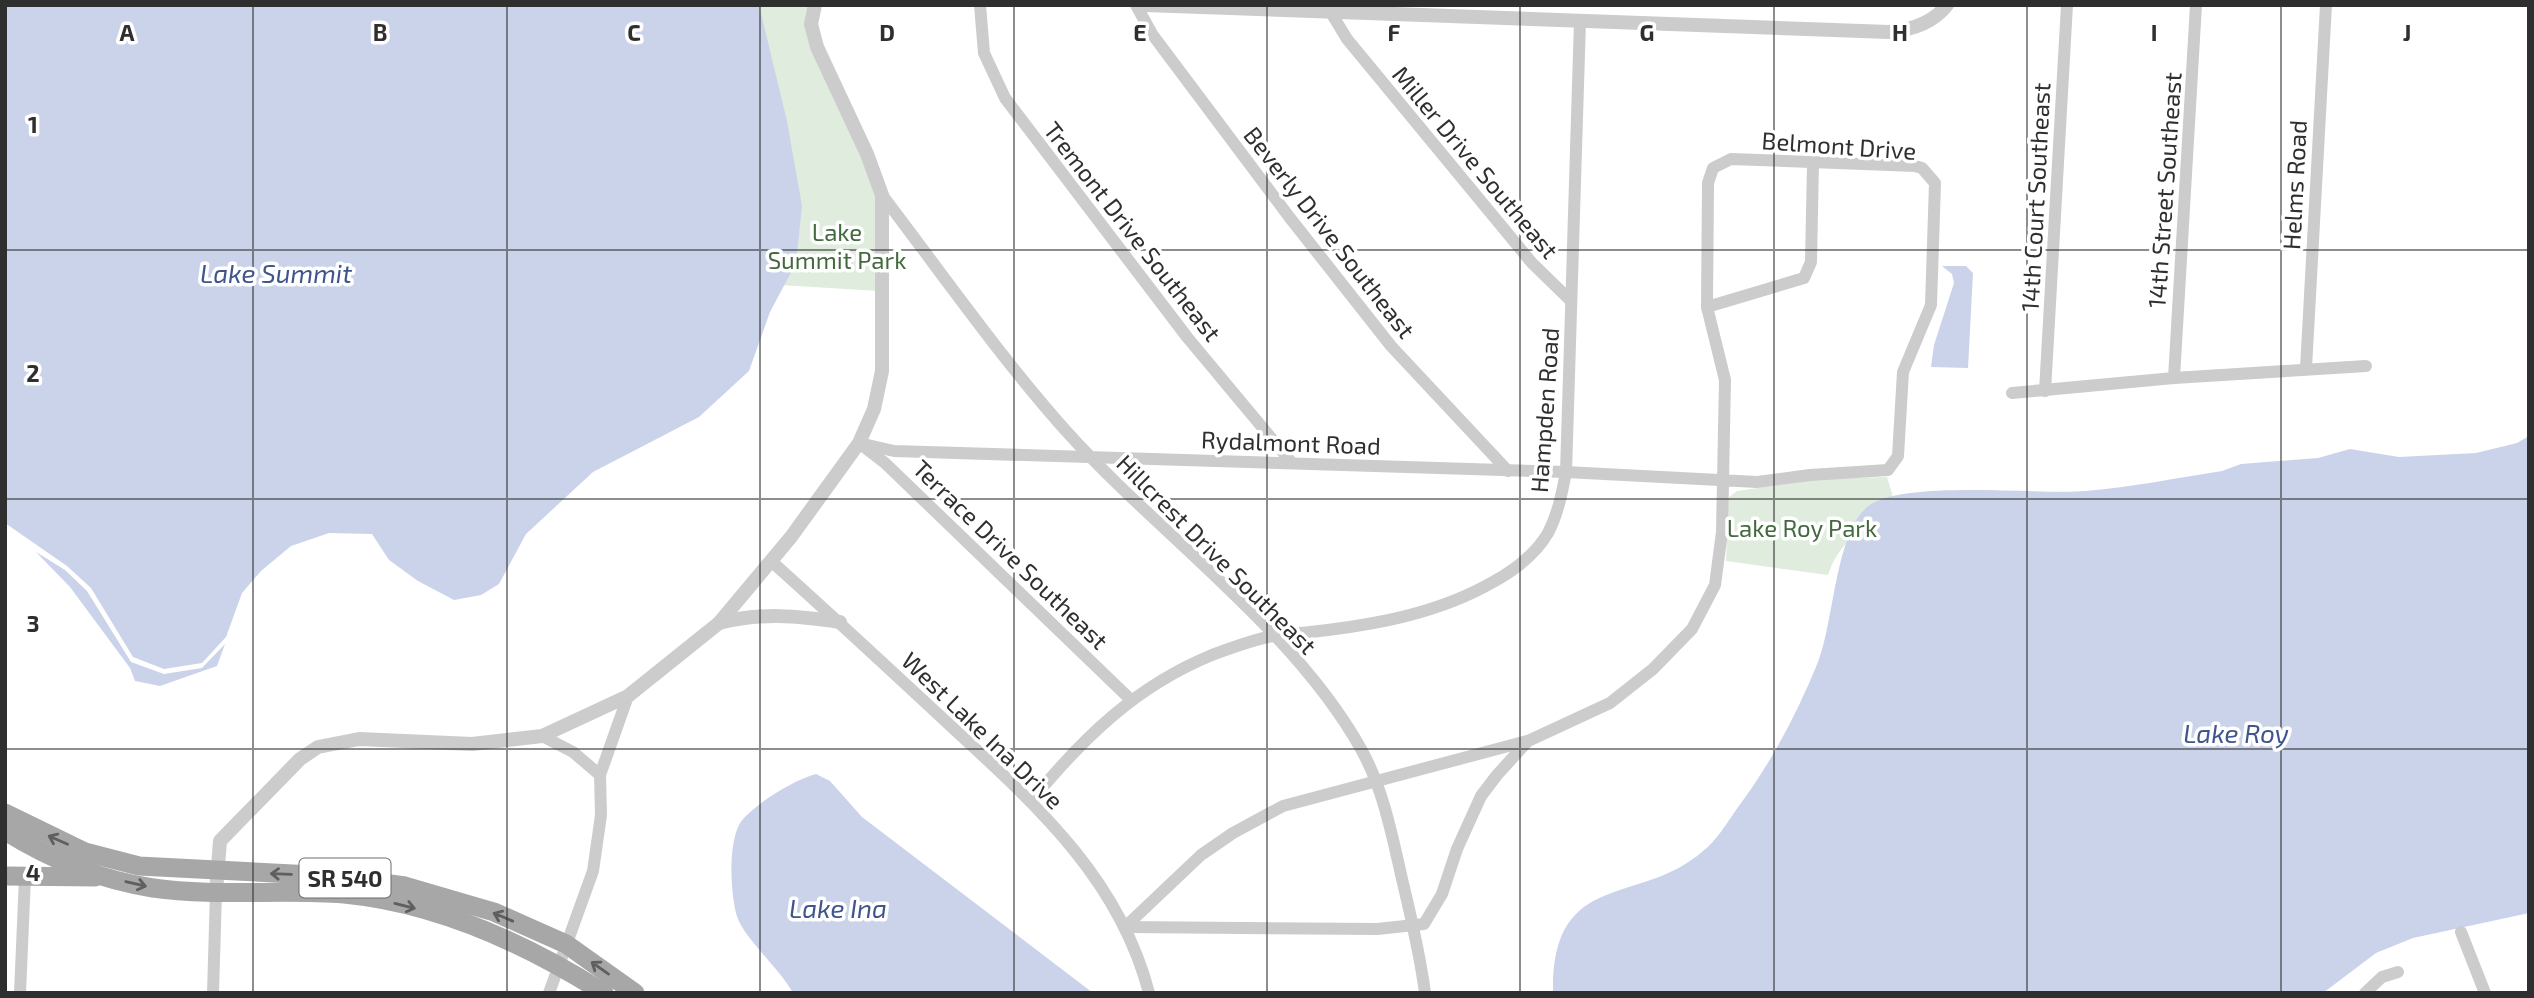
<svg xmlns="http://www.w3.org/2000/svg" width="2534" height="998" font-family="'Exo 2',sans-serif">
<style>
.green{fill:#e0ecde}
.water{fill:#cbd3eb}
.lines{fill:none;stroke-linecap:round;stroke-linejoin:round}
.minor{stroke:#ccc;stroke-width:12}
.tertiary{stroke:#ccc;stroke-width:14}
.primary{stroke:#a7a7a7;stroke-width:19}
.oneway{stroke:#5f5f5f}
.grid{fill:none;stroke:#2f2f2f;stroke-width:2;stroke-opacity:0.55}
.labels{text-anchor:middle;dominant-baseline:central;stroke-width:7;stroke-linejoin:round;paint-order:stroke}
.shield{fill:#fff;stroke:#6d6d6d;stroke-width:2}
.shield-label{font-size:23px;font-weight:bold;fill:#2f2f2f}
.street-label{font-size:24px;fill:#2f2f2f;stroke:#fff}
.park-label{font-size:24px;fill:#43693e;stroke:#fff}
.water-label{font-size:26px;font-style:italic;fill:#40558e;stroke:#fff}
.grid-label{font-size:23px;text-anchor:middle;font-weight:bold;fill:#2f2f2f;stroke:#fff;stroke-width:7;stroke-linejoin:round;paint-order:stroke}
</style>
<rect width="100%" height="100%" fill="#fff"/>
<!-- green -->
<g class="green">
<path d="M748 5H808L872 177 878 202 879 291 780 285Z"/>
<path d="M1887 477 1897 510C1864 529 1841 537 1828 575L1726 561 1728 498 1737 491 1821 479Z"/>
</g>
<!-- water -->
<g class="water">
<path d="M5 5H759L787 121 802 206 796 263 770 312 749 371 699 417 593 472 526 534 499 584 481 595 454 600 418 581 389 560 372 534 329 533 291 546 261 571 242 593 226 637 202 663 164 669 133 657 91 588 67 566 5 523Z"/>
<path d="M1942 266H1966L1973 273 1968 368 1931 367 1934 345 1954 283 1952 274Z"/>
<path d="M2529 436V913L2413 938 2376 953 2323 993H1553C1551 868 1640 907 1703 851 1716 841 1727 823 1736 810 1770 765 1797 714 1818 662 1834 623 1835 535 1867 507 1899 479 2040 495 2086 491 2132 487 2177 478 2222 471L2241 464 2318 458 2350 449 2399 457 2476 453 2517 443Z"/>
<path d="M36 552 65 570 87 591 131 662 164 674 202 668 225 644 217 666 160 686 135 681 130 668 70 587Z"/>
<path d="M816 774 830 781 862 817 1093 993H793C780 969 747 941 738 919 730 898 727 837 743 819 760 801 792 781 816 774Z"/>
</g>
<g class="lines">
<!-- minor -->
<g class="minor">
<path d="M980 5 984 53 1005 98 1187 337 1292 463"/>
<path d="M1136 5 1152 34 1290 218 1391 346 1508 471"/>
<path d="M1330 11 1347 39 1532 263 1571 301"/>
<path d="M882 195C943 275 1000 357 1067 432 1159 534 1294 629 1361 749 1383 788 1392 835 1402 879 1411 917 1420 954 1425 993"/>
<path d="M1707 307 1804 278 1811 262 1813 163"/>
<path d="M2306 368 2326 5"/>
<path d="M2174 378 2196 5"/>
<path d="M2045 391 2067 5"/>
<path d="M2012 393 2174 378 2366 366"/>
<path d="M859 443 894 451 1566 472 1757 482 1810 475 1888 470 1898 456 1903 372 1931 305 1935 183 1922 168 1915 166 1731 159 1713 168 1708 183 1707 307 1725 380 1722 532 1715 585 1692 629 1653 669 1610 703 1528 741 1497 775 1481 796 1457 849 1442 894 1424 924 1377 929 1125 927"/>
<path d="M863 446 885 463 1130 699"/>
<path d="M771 561C828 612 884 664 940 716 1027 797 1118 873 1149 993"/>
<path d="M542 736 573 752 600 775"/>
<path d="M1032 800C1083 738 1136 686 1212 655 1231 648 1252 640 1273 636 1285 633 1298 634 1310 632 1374 625 1437 614 1493 582 1515 570 1535 555 1548 533 1558 514 1562 493 1566 472L1580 21"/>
<path d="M1125 927 1201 855 1233 833 1283 806 1527 741"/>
<path d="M2461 932 2485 993"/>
<path d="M20 993 25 877"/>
<path d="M213 993 216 892"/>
<path d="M549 993 593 871 601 815 600 775 628 696"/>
<path d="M2365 993 2382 977 2398 972"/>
</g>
<!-- tertiary -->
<g class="tertiary">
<path d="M1145 5 1889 32C1911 30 1933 23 1947 5"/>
<path d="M719 623C761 612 798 616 840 622"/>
<path d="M216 892 220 841 300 759 318 747 359 739 472 744 542 736 628 696 719 623 791 537 859 443 874 409 882 371V195L867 154 817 47 811 24 815 5"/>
</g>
<!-- primary -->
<g class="primary">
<path d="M5 813 85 852 139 866 332 876 405 886 494 912 566 944 635 993"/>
<path d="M5 831C50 859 100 880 153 888 216 897 280 889 344 894 438 903 525 943 604 993"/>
<path d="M5 876 95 877"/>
</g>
</g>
<!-- one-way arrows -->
<defs><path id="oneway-shaft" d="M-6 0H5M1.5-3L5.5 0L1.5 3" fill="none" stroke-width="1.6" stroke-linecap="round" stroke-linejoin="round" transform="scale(1.75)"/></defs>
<g class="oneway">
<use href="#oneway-shaft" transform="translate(58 840) rotate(-156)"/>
<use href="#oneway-shaft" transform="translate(281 874) rotate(-178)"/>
<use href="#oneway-shaft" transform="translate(136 884) rotate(13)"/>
<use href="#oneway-shaft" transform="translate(405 906) rotate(14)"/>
<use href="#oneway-shaft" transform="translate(503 917) rotate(-157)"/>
<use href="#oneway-shaft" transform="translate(600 968) rotate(-145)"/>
</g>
<!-- grid -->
<path class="grid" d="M253 5V993M507 5V993M760 5V993M1014 5V993M1267 5V993M1520 5V993M1774 5V993M2027 5V993M2281 5V993M5 250H2529M5 499H2529M5 749H2529"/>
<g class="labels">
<!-- shield labels -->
<rect class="shield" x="299.5" y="858.5" width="91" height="39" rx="5"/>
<g class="shield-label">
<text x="345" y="878">SR 540</text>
</g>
<!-- street labels -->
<g class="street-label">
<text transform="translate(1839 145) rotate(4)">Belmont Drive</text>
<text transform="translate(1476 162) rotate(50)">Miller Drive Southeast</text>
<text transform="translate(2294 185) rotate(-87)">Helms Road</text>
<text transform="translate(2164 190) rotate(-86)">14th Street Southeast</text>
<text transform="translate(2035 197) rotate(-87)">14th Court Southeast</text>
<text transform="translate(1133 231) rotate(52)">Tremont Drive Southeast</text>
<text transform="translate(1330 232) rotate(52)">Beverly Drive Southeast</text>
<text transform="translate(1544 410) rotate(-86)">Hampden Road</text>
<text transform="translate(1291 442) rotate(2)">Rydalmont Road</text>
<text transform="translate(1011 554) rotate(44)">Terrace Drive Southeast</text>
<text transform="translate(1217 554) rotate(45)">Hillcrest Drive Southeast</text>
<text transform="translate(983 730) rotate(44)">West Lake Ina Drive</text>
</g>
<!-- park labels -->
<g class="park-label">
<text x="837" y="231">Lake<tspan x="837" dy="28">Summit Park</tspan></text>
<text x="1802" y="527">Lake Roy Park</text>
</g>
<!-- water labels -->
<g class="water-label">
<text x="276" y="272">Lake Summit</text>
<text x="2236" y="732">Lake Roy</text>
<text x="838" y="907">Lake Ina</text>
</g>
</g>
<g class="grid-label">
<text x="127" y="41">A</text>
<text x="380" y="41">B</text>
<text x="634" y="41">C</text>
<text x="887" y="41">D</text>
<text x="1140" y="41">E</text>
<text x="1394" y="41">F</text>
<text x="1647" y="41">G</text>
<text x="1900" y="41">H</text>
<text x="2154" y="41">I</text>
<text x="2407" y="41">J</text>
<text x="33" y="133">1</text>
<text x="33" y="382">2</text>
<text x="33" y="632">3</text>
<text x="33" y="881">4</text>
</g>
<!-- border -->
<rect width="2534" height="998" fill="none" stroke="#2f2f2f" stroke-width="14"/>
</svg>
